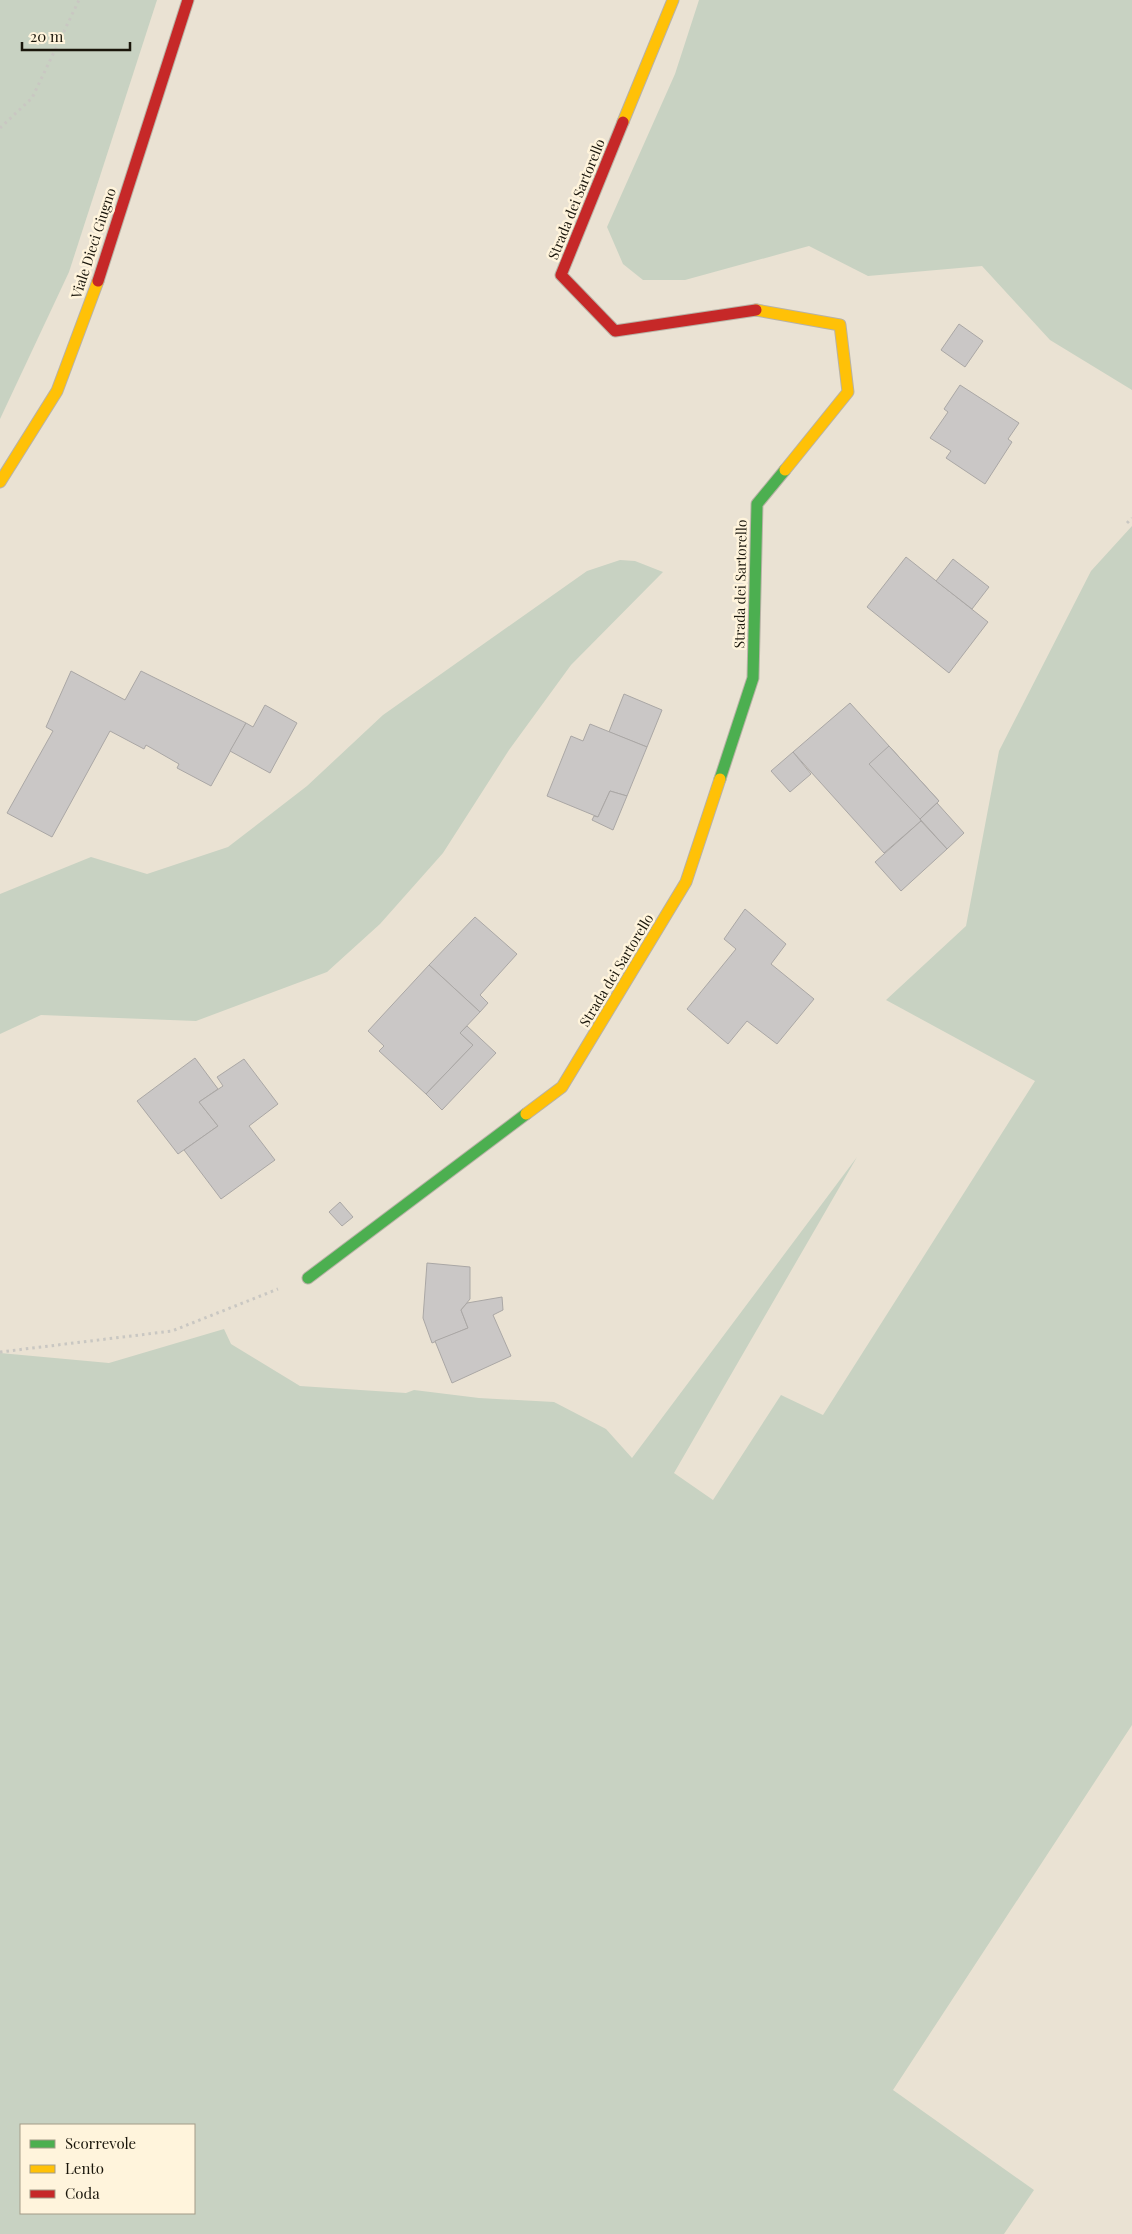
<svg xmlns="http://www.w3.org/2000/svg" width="1132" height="2234" font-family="'Playfair Display',serif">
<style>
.green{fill:#c8d2c2;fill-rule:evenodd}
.building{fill:#cac7c6;stroke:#aaa7a5}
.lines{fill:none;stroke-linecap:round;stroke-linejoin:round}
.fast-casing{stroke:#b8b2a6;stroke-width:13}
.slow-casing{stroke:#b8b2a6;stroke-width:13}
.jam-casing{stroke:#b8b2a6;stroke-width:13}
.path{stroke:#c9c7c2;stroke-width:3;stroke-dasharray:2.5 4;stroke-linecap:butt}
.fast{stroke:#4caf50;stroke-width:11}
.slow{stroke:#ffc107;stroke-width:11}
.jam{stroke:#c62828;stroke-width:11}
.labels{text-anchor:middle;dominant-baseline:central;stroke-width:5;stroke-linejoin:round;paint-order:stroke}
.street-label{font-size:14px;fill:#1a160b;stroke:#fff4dc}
</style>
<rect width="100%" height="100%" fill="#eae2d3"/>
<!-- green -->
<g class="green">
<path d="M0 0H157L69 272 0 419Z"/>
<path d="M699 0H1132V390L1050 340 982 266 868 276 809 246 685 280H643L623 264 607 227 675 74Z"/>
<path d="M1132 526V1725L893 2090 1034 2190 1004 2234H0V1353L109 1363 224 1329 231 1344 300 1386 406 1393 414 1390 479 1398 554 1402 606 1429 632 1458 857 1157 674 1473 713 1500 781 1395 823 1415 1035 1081 886 1000 966 926 999 751 1091 571ZM21 2125H194V2213H21Z"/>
<path d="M620 560 635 561 663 572 571 665 509 750 443 853 380 924 327 972 196 1021 41 1015 0 1034V894L91 857 147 874 228 847 307 786 383 715 587 571Z"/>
</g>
<!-- building -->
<g class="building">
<path d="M959 324 983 341 965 367 941 350Z"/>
<path d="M960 385 1019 423 1008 439 1012 442 985 484 946 458 951 451 930 438 948 412 944 409Z"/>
<path d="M906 557 988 622 949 673 867 607Z"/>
<path d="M953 559 989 587 972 609 936 581Z"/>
<path d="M71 671 125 700 141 671 246 723 211 786 177 768 179 764 146 745 144 749 110 731 52 837 7 813 53 731 46 727Z"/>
<path d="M624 694 662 710 647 747 609 732Z"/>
<path d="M850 703 939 801 920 819 921 821 884 853 793 752Z"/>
<path d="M265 705 297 723 270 773 230 751 246 723 253 727Z"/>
<path d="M590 724 647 747 627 796 610 791 598 817 547 796 571 736 583 741Z"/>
<path d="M889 746 939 801 920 819 869 764Z"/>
<path d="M793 752 811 774 790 792 771 771Z"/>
<path d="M610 791 627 796 613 830 592 820 594 816 598 817Z"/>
<path d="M937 803 964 833 947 849 920 819Z"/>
<path d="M921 821 947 849 901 891 875 862Z"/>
<path d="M745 909 786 944 771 964 814 999 777 1044 747 1021 728 1044 687 1009 736 949 724 939Z"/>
<path d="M475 917 517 954 480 995 488 1003 480 1012 429 965Z"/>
<path d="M429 965 480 1012 460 1033 473 1045 426 1094 379 1051 384 1046 368 1031Z"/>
<path d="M467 1026 496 1053 442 1110 426 1094 473 1045 460 1033Z"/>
<path d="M195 1058 218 1089 199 1102 218 1126 178 1154 137 1101Z"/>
<path d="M244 1059 278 1104 249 1126 275 1160 221 1199 184 1150 218 1126 199 1102 223 1086 217 1077Z"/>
<path d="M340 1202 353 1217 342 1226 329 1212Z"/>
<path d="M427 1263 470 1267V1299L461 1310 468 1328 432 1343 423 1318Z"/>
<path d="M502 1297 503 1310 493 1315 511 1356 452 1383 435 1341 468 1328 461 1310 467 1303Z"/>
</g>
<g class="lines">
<!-- fast casing -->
<g class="fast-casing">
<g id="fast">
<path d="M720 779 753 678 757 504 785 470"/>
<path d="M308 1278 526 1114"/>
</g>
</g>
<!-- slow casing -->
<g class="slow-casing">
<g id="slow">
<path d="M623 122 673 0"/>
<path d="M756 310 840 325 848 392 785 470"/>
<path d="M0 482 57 391 98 281"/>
<path d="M526 1114 562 1087 686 882 720 779"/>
</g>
</g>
<!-- jam casing -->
<g class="jam-casing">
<g id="jam">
<path d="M623 122 561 275 615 331 756 310"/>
<path d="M98 281 188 0"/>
</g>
</g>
<!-- path -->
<g class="path">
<path d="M0 128 32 98 79 0"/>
<path d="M1127 523 1132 518"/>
<path d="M0 1352 172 1331 278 1289"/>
</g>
<!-- fast -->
<use href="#fast" class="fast"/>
<!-- slow -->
<use href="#slow" class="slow"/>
<!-- jam -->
<use href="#jam" class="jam"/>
</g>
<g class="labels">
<!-- street labels -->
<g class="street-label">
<text transform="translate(576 199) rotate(-68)">Strada dei Sartorello</text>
<text transform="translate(93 243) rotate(-72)">Viale Dieci Giugno</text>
<text transform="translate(740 584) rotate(-89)">Strada dei Sartorello</text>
<text transform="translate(616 970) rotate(-59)">Strada dei Sartorello</text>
</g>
</g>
<!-- legend -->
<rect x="20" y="2124" width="175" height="90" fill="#fff4dc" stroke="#a39b88"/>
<rect x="30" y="2140" width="25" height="8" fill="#4caf50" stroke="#a39b88"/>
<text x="65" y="2149" font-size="15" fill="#1a160b">Scorrevole</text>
<rect x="30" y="2165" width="25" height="8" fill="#ffc107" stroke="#a39b88"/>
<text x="65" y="2174" font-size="15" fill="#1a160b">Lento</text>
<rect x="30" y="2190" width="25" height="8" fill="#c62828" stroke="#a39b88"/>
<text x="65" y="2199" font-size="15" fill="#1a160b">Coda</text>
<!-- scale -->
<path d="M22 42v8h108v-8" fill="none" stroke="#1a160b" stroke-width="2.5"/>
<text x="30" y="42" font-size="15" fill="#1a160b" stroke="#fff4dc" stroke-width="4" paint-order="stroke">20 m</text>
</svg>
